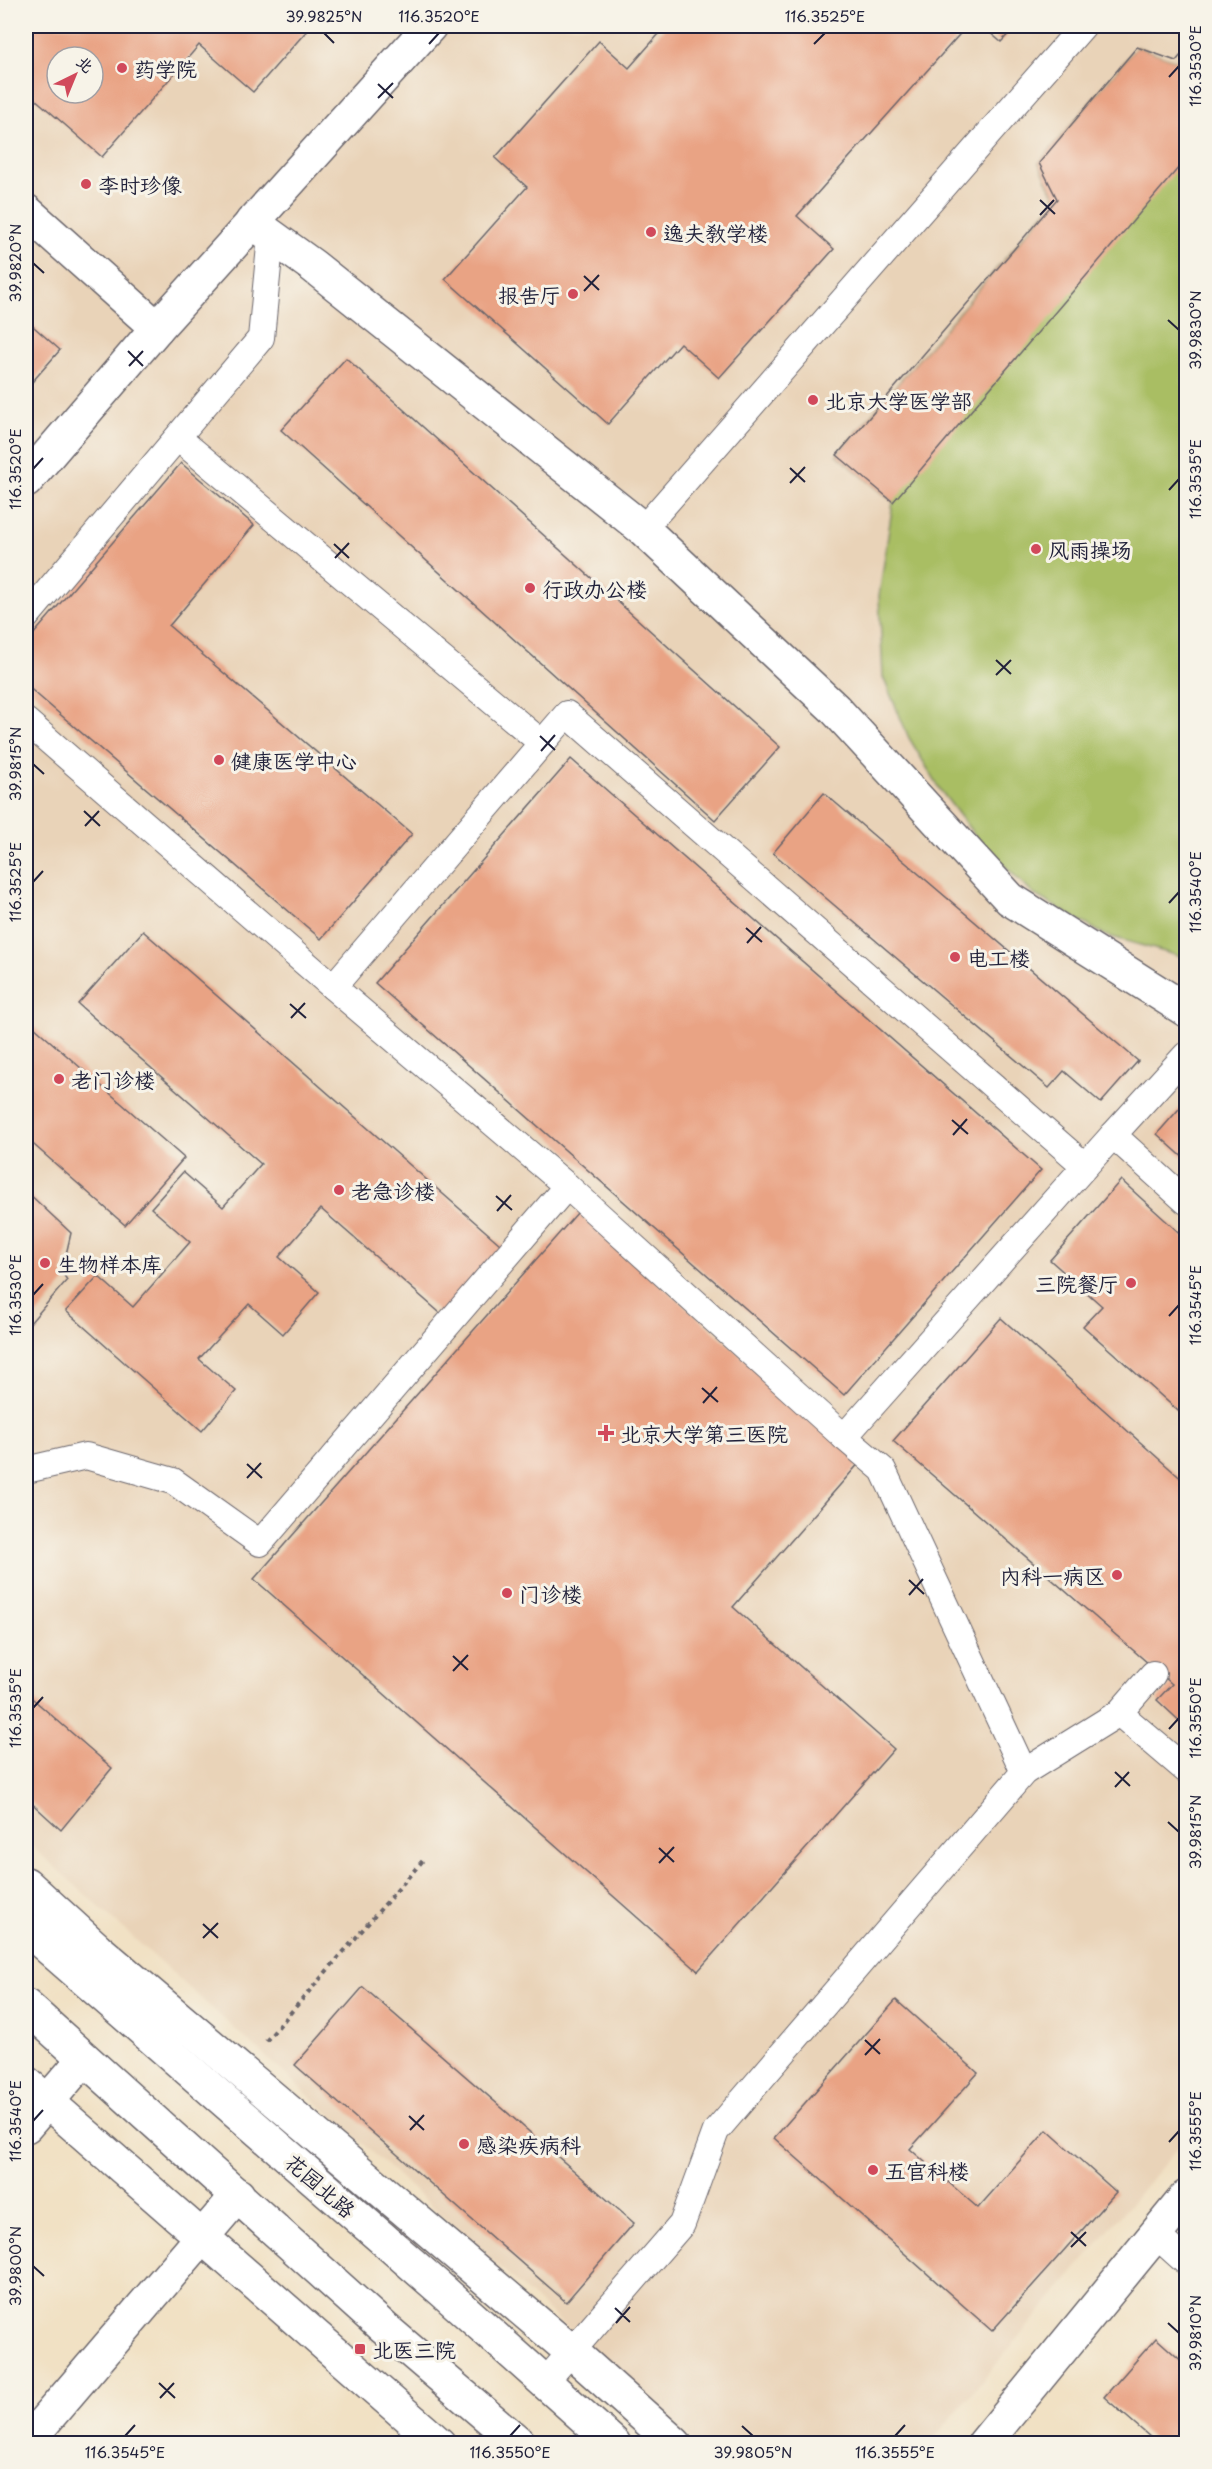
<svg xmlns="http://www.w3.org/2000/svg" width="1212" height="2469" font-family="'Playpen Sans','LXGW WenKai TC',sans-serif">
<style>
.built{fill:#e9d3b8;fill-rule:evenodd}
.green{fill:#a9be63;stroke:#66704f;stroke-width:1.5}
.building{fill:#e9a384;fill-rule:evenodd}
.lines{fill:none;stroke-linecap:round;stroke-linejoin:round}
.service-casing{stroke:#6a656b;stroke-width:28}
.minor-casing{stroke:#6a656b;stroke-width:36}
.tertiary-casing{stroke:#6a656b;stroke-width:36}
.path{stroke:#6a656b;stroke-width:4;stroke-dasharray:4.5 4.5;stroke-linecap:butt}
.service{stroke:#fff;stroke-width:26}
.minor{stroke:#fff;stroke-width:33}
.tertiary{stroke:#fff;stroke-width:33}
.ticks{fill:none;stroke:#22223b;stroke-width:2}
.poi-dot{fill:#d1495b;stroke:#f7f3e8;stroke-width:2}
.labels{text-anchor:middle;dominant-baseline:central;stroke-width:6;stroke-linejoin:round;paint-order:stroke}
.poi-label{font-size:21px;fill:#22223b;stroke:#f7f3e8;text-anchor:start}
.street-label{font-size:21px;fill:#22223b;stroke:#f7f3e8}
.neatline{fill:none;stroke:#22223b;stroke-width:2}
.ticks-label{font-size:15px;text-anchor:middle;fill:#22223b}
</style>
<rect width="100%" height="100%" fill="#f7f3e8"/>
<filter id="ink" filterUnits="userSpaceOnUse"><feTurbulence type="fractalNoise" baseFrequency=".0167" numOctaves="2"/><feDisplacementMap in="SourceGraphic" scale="12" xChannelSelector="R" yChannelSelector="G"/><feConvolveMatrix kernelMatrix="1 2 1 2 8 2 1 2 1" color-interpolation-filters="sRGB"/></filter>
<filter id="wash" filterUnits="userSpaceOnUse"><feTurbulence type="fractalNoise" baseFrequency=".008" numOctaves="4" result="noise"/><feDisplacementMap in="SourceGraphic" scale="24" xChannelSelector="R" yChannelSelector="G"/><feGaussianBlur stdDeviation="1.35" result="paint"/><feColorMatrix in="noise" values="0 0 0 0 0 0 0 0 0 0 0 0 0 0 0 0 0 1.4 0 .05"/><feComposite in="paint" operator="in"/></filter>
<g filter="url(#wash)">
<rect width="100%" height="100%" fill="#f1e1c4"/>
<!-- built -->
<path class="built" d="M26 26H1186V2138L930 2443H695L26 1841ZM57 57H93V93H57Z"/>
<!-- green -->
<path class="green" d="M1137 47 1176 61 1186 49V958L1105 935 1033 894 976 837 941 791 909 738 883 677 879 596 893 502 837 455 1056 199 1039 163Z"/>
<g id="blocks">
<!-- building -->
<g class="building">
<path d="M26 26H311L253 92 199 45 102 157 26 91ZM57 57H93V93H57Z"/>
<path d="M666 26H967L797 216 834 249 719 378 680 343 608 424 445 279 527 187 495 158 599 41 629 68Z"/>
<path d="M982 26H1016L1001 42Z"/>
<path d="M1137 47 1176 61 1186 49V159L893 502 837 455 1057 199 1039 163Z"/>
<path d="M26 320 60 350 26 389Z"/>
<path d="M346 358 780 747 715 820 281 430Z"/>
<path d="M181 463 254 525 169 626 412 834 321 939 26 685V643Z"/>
<path d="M571 759 1041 1170 844 1395 375 983Z"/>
<path d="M824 793 1138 1061 1101 1103 1064 1071 1049 1088 773 853Z"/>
<path d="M143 931 516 1258 455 1326 321 1209 279 1257 319 1292 283 1334 249 1304 199 1359 236 1391 202 1431 66 1311 98 1276 133 1307 190 1242 151 1208 183 1172 223 1207 261 1164 78 1004Z"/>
<path d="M26 1020 184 1158 125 1225 26 1138Z"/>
<path d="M1186 1101V1160L1157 1134Z"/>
<path d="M1121 1180 1186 1239 1185 1417 1083 1326 1102 1306 1050 1260Z"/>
<path d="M26 1191 71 1233 62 1272 67 1280 30 1323 26 1320Z"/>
<path d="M578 1212 861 1461 733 1607 894 1749 698 1971 254 1579Z"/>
<path d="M1001 1318 1186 1483V1727L1157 1700 1172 1684 893 1441Z"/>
<path d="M26 1693 112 1768 61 1830 26 1798Z"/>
<path d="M363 1987 634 2223 566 2302 295 2065Z"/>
<path d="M896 2000 978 2073 910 2149 978 2208 1047 2130 1116 2192 992 2331 774 2138Z"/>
<path d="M1156 2338 1186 2365V2444H1158L1104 2397Z"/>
</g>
</g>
</g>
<g filter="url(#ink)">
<use href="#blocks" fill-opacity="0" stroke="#6a656b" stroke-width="1.5"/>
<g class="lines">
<!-- service casing -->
<g class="service-casing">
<g id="service">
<path d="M178 438 542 743"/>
<path d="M643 529 1083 26"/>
<path d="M26 617 261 338 271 236"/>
<path d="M26 721 333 987"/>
<path d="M1186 1055 1113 1135 1186 1201"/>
<path d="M567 1186 333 987 567 714 1085 1166"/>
<path d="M26 1470 86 1456 173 1481 260 1543 567 1186 844 1437"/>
<path d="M1153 1674 1119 1713 1186 1770"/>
<path d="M1024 1772 883 1470 844 1437 1113 1135"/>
<path d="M1156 2235 1186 2262"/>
<path d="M545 2382 682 2224 716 2131 1024 1772 1119 1713"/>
</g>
</g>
<!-- minor casing -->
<g class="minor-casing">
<g id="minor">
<path d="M26 211 157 328"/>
<path d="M252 222 313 266 643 529 835 709 1010 899 1186 1010"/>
<path d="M26 481 157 328 430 26"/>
<path d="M26 1884 97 1949 572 2352 675 2444"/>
<path d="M26 2083 439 2444"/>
<path d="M26 2126 84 2059"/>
<path d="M26 2443 238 2195"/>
<path d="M984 2444 1186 2197"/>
</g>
</g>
<!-- tertiary casing -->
<g class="tertiary-casing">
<g id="tertiary">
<path d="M26 1928 444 2292 614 2444"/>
<path d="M26 2006 384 2328 520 2444"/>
</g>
</g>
<!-- path -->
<path class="path" d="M266 2041 425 1858"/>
<!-- service -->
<use href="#service" class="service"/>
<!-- minor -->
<use href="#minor" class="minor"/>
<!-- tertiary -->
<use href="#tertiary" class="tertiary"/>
</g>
</g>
<!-- ticks -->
<path class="ticks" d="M324 33 334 43M429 44 439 33M814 44 825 33M1169 77 1179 66M378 84 393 98M378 98 393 83M1040 200 1055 214M1040 215 1054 200M33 263 44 273M584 276 599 290M584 291 599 275M1168 320 1179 330M128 351 143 366M129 366 143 351M790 468 805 482M33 469 43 458M790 483 805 467M1169 490 1179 479M334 544 349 558M335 558 349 543M996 660 1011 674M996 675 1011 660M540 736 555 750M541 751 555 735M33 764 44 774M84 811 100 826M85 826 99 811M33 882 43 871M1169 903 1179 892M746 928 762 942M747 943 761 927M290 1004 306 1018M291 1018 305 1003M952 1120 968 1134M953 1135 967 1119M496 1196 512 1210M497 1211 511 1195M33 1295 43 1284M1169 1316 1179 1305M702 1388 718 1402M703 1403 717 1387M247 1464 262 1478M247 1478 261 1463M909 1580 924 1594M909 1595 923 1579M453 1656 468 1670M453 1671 468 1655M33 1708 43 1697M1169 1729 1179 1718M1115 1772 1130 1786M1115 1787 1129 1772M1168 1822 1179 1832M659 1848 674 1862M659 1863 674 1847M203 1924 218 1938M203 1938 218 1923M865 2040 880 2054M865 2055 880 2039M409 2116 424 2130M33 2121 43 2110M410 2130 424 2115M1169 2142 1179 2131M1071 2232 1086 2246M1071 2247 1086 2232M33 2266 44 2276M615 2308 630 2322M616 2323 630 2307M1168 2323 1179 2333M159 2383 175 2398M160 2398 174 2383M742 2426 753 2436M125 2436 135 2425M510 2436 520 2425M895 2436 905 2425"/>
<!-- markers -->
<g class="poi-dot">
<circle cx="122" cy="68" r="6"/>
<circle cx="86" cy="184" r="6"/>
<circle cx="651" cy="232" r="6"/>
<circle cx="573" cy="294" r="6"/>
<circle cx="813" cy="400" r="6"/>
<circle cx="1036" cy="549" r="6"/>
<circle cx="530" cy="588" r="6"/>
<circle cx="219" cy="760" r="6"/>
<circle cx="955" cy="957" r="6"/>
<circle cx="59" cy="1079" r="6"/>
<circle cx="339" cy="1190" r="6"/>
<circle cx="45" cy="1263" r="6"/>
<circle cx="1131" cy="1283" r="6"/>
<path d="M603 1424h6v6h6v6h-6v6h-6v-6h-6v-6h6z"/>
<circle cx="1117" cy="1575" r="6"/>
<circle cx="507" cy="1593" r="6"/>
<circle cx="464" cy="2144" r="6"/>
<circle cx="873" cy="2170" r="6"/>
<rect x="354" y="2343" width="12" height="12" rx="3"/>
</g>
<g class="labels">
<!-- poi labels -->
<g class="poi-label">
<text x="134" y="68">药学院</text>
<text x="98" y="184">李时珍像</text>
<text x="663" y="232">逸夫教学楼</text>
<text x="561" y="294" text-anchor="end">报告厅</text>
<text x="825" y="400">北京大学医学部</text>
<text x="1048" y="549">风雨操场</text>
<text x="542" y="588">行政办公楼</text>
<text x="231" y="760">健康医学中心</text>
<text x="967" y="957">电工楼</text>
<text x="71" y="1079">老门诊楼</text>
<text x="351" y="1190">老急诊楼</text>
<text x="57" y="1263">生物样本库</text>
<text x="1119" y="1283" text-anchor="end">三院餐厅</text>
<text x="620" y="1433">北京大学第三医院</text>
<text x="1105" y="1575" text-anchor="end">内科一病区</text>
<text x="519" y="1593">门诊楼</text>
<text x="476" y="2144">感染疾病科</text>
<text x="885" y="2170">五官科楼</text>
<text x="372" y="2349">北医三院</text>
</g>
<!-- street labels -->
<g class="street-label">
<text transform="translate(321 2185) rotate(41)">花园北路</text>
</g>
</g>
<!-- margin -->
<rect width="1212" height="2469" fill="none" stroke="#f7f3e8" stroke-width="66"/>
<!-- north arrow -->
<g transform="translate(75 75) rotate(43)"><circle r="28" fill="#f7f3e8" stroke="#a29fa3" stroke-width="1.5"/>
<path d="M0-4.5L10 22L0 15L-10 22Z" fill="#d1495b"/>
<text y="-9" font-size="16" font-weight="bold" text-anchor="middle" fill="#22223b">北</text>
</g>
<rect x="33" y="33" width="1146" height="2403" class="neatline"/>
<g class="ticks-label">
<text x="324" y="22">39.9825°N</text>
<text x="439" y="22">116.3520°E</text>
<text x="825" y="22">116.3525°E</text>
<text transform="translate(1196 66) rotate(-90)" y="5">116.3530°E</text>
<text transform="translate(16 263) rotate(-90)" y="5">39.9820°N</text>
<text transform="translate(1196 330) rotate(-90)" y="5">39.9830°N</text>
<text transform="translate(16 469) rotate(-90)" y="5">116.3520°E</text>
<text transform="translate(1196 479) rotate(-90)" y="5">116.3535°E</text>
<text transform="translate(16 764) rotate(-90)" y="5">39.9815°N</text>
<text transform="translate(16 882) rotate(-90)" y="5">116.3525°E</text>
<text transform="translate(1196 892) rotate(-90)" y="5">116.3540°E</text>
<text transform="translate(16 1295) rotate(-90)" y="5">116.3530°E</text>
<text transform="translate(1196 1305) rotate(-90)" y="5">116.3545°E</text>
<text transform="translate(16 1708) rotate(-90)" y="5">116.3535°E</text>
<text transform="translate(1196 1718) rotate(-90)" y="5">116.3550°E</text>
<text transform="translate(1196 1832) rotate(-90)" y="5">39.9815°N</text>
<text transform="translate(16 2121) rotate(-90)" y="5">116.3540°E</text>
<text transform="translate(1196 2131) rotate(-90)" y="5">116.3555°E</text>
<text transform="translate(16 2266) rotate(-90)" y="5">39.9800°N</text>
<text transform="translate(1196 2333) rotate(-90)" y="5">39.9810°N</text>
<text x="125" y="2458">116.3545°E</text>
<text x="510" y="2458">116.3550°E</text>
<text x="753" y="2458">39.9805°N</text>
<text x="895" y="2458">116.3555°E</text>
</g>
</svg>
